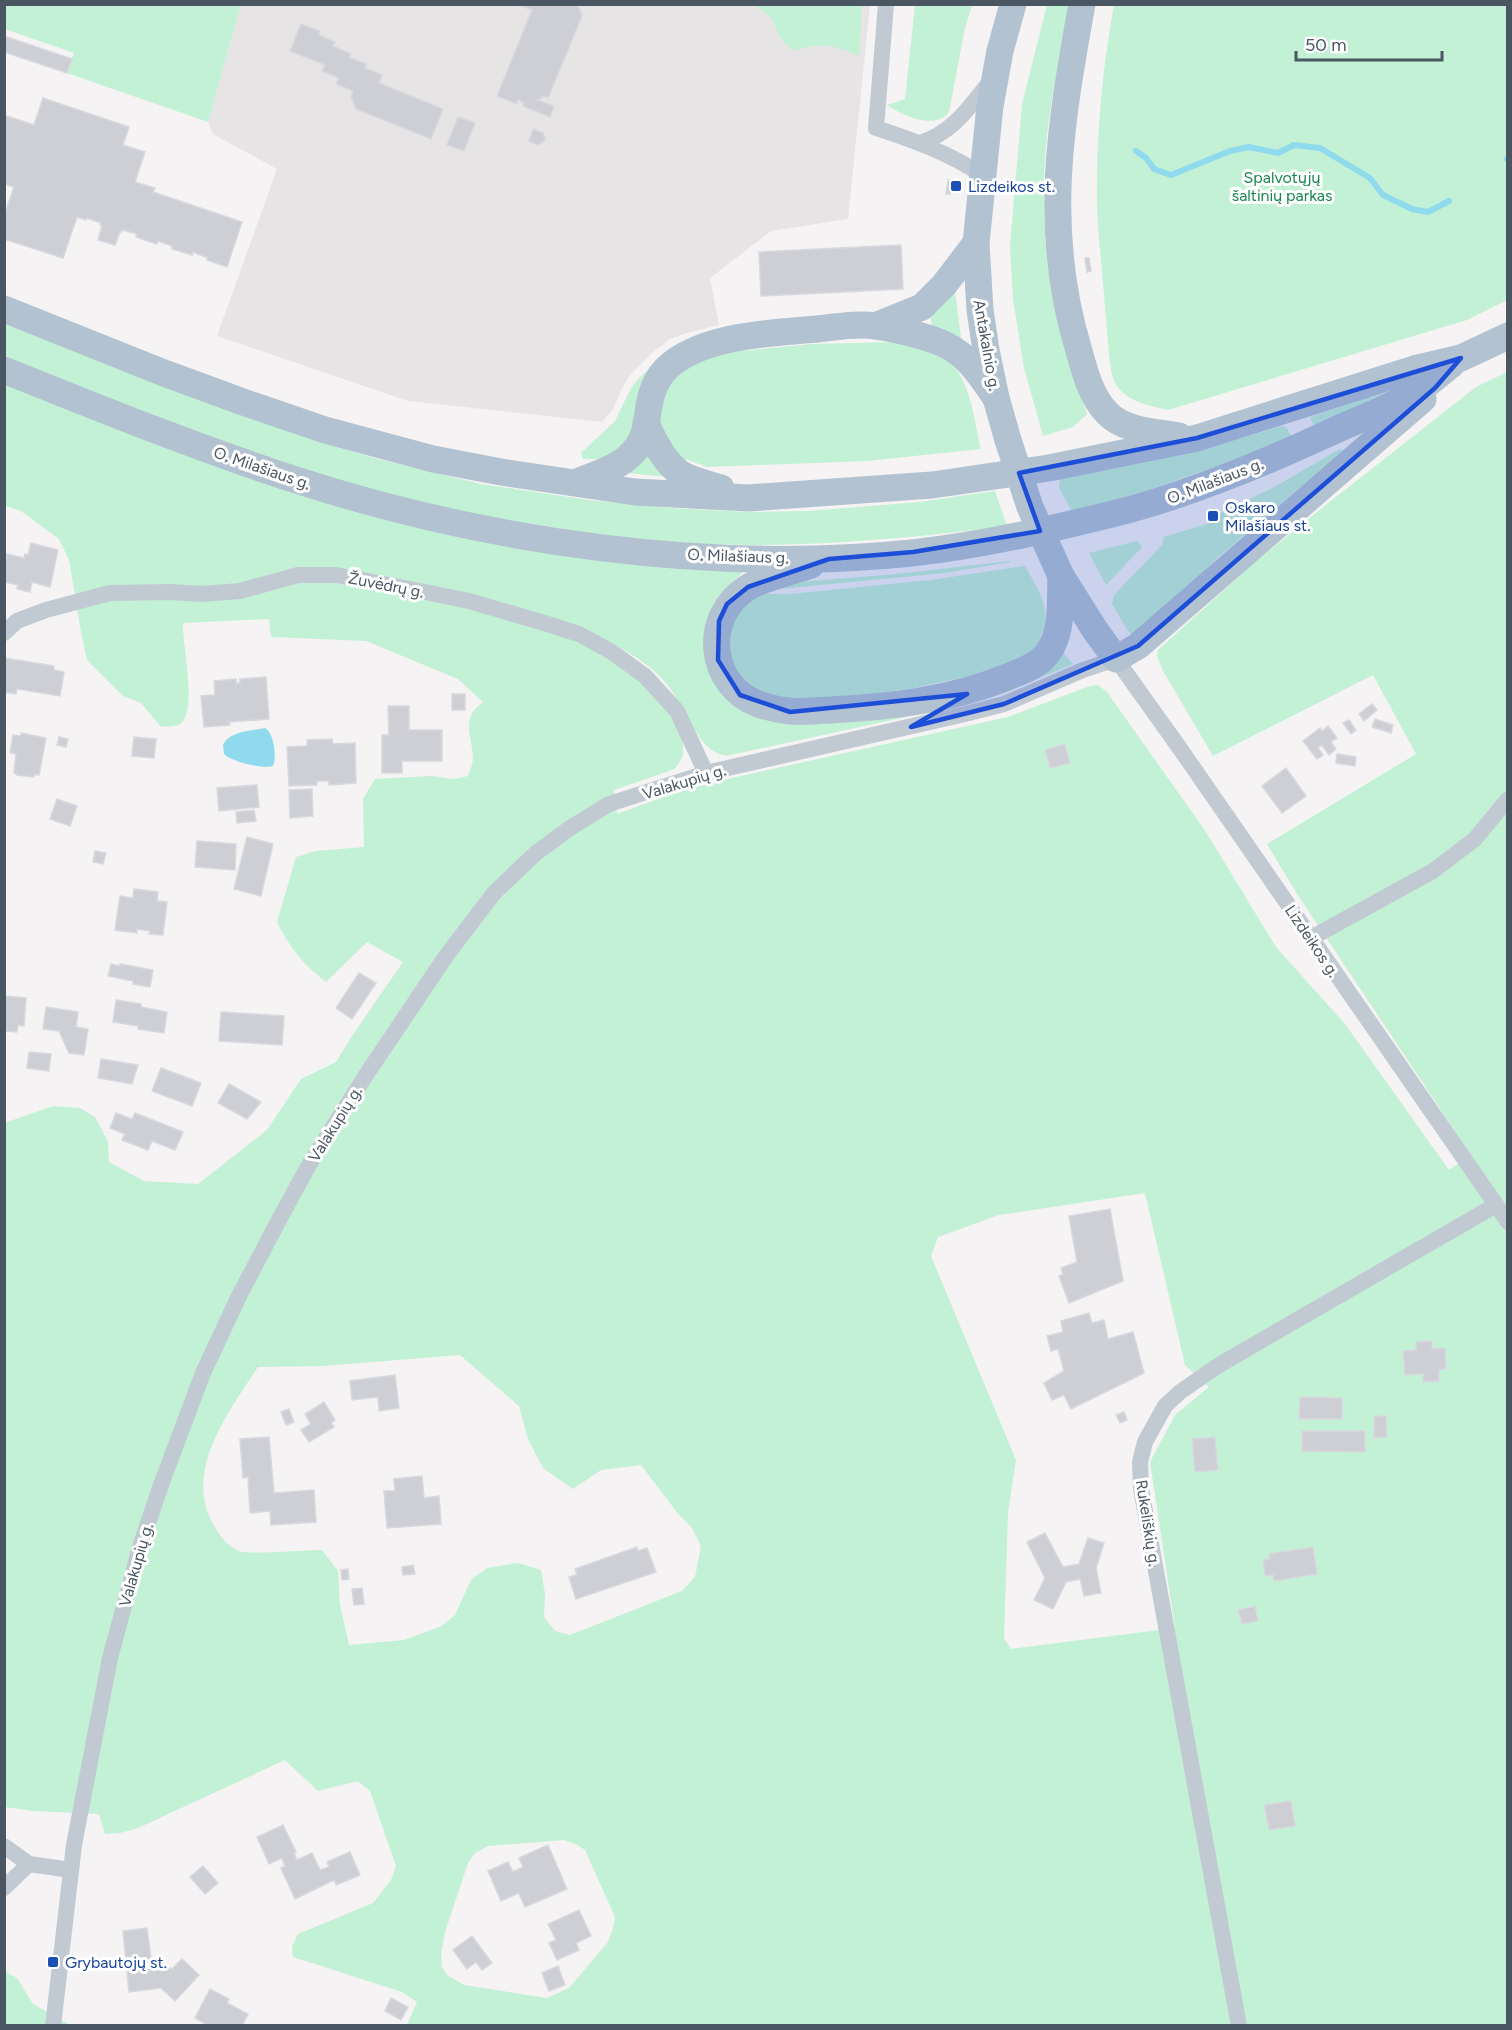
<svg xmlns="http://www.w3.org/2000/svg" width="1512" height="2030" font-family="Figtree,sans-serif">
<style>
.education{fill:#e6e4e5}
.green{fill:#c3f1d5;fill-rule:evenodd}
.water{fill:#90daee}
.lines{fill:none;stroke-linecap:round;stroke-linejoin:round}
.stream{stroke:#90daee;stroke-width:6}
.building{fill:#cdcfd5;stroke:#d7d9de;stroke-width:1.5}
.minor{stroke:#c1cad2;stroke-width:16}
.primary{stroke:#b3c2d1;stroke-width:27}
.primary-bridge{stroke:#b3c2d1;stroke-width:27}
.marked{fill:#1d4ed8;fill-opacity:0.2;stroke:#1d4ed8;stroke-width:4.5;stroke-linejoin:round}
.transit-dot{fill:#1a4fb4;stroke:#fff;stroke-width:2}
.labels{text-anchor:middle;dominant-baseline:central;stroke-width:6;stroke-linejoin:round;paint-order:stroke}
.park-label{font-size:16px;fill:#17864f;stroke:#fff}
.transit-label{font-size:16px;fill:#164399;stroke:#fff;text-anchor:start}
.street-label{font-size:16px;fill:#4a5661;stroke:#fff}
</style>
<rect width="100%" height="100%" fill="#f5f3f3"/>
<!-- education -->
<path class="education" d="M241 5H870L848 219 771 231 710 278 719 325 687 333 670 339 652 353 631 374 622 388 613 409 602 422 408 401 217 336 277 169 213 134 208 122Z"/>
<!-- green -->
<g class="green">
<path d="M5 4H241V5L208 122 67 73 74 53 5 29Z"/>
<path d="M754 5H862L859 56C833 44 821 42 794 51L782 40 771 17Z"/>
<path d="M915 5H972L965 28 949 112C936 131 901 115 887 105L905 99Z"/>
<path d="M1047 5H1070C1062 48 1052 91 1047 135 1041 190 1043 249 1054 304 1062 341 1075 378 1087 414L1073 427 1043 436 1024 368 1013 299 1010 246 1022 104Z"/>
<path d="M1114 5H1507V300L1467 320 1168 410C1148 405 1125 402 1114 381 1109 370 1107 323 1105 309 1103 274 1098 239 1097 204 1096 137 1102 71 1114 5Z"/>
<path d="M954 283 962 346 932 330 930 310Z"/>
<path d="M4 324 316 441 378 459 481 484 589 500 670 508 747 512 808 511 920 502 995 491 1007 526C922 537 835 545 749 545 660 545 572 532 486 516 457 510 428 506 399 499 265 465 132 408 5 356Z"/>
<path d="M895 342C906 344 920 344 931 349 971 365 972 414 981 449L867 461 707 467 686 459 681 464 658 426 662 396 669 384 695 362 723 353 811 344Z"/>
<path d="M657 362 633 438 603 459H583L581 453 615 421 631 388 639 378Z"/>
<path d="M1507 372V2025H407L417 2002 402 1992 293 1957 292 1946 298 1934 373 1903 391 1880 396 1866 370 1791 358 1781 318 1791 285 1760 138 1828 120 1833 105 1834 99 1814 33 1811 5 1807 4 1123 54 1106 80 1108 95 1117 108 1142 109 1162 144 1181 198 1184 267 1130 301 1079 336 1062 352 1036 403 962 367 942 326 982C303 964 290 948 277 922L296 857 316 851 364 847 363 799 375 779 431 776 454 779 468 776C470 770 473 764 473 758 472 734 460 719 483 702L458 679 366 641 271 637 269 619 183 623C182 643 198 713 180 724 175 727 166 726 161 727L141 703 123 696 87 660 80 627 69 560 59 539 21 511 5 506V381L228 470 745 570 719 597 729 700 909 714 906 717 726 756C722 755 717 753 713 751 694 738 681 700 665 682 642 655 609 644 580 625L574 640 618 661 673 713 683 742V756L675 769 614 790 617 814 691 787 1008 717 1090 686 1098 685 1107 692 1206 832 1276 947 1345 1024 1449 1170 1471 1155 1297 894 1267 844 1416 754 1373 675 1213 756 1162 669 1157 656 1158 650 1253 564 1327 504 1476 387ZM1145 1193 1185 1365 1209 1387 1175 1415 1150 1462 1175 1628 1011 1649 1004 1638 1008 1512 1016 1460 931 1256 938 1237 999 1215ZM460 1355 519 1406 528 1439 543 1468 573 1489 601 1470 641 1465 676 1511 692 1528 701 1546 695 1577 682 1591 570 1635 555 1631 544 1617 545 1594 541 1570 518 1563 487 1568 471 1580 455 1615 442 1626 404 1640 349 1645 340 1605 338 1571 322 1550C307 1550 248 1555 239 1551 225 1544 219 1535 212 1522 184 1469 230 1410 258 1367L323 1366ZM564 1840 576 1844 585 1850 615 1917 613 1928 608 1942 569 1988 547 1998 464 1985 447 1975 442 1967 441 1954 445 1932 468 1863 475 1853 488 1846Z"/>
<path d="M1399 386 1314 426 1310 417Z"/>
<path d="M1282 426 1287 428 1291 436 1285 443 1142 492 1072 511 1059 488 1060 479C1135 466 1209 449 1282 426Z"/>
<path d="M645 445 668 477 626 473Z"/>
<path d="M1340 449 1343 451 1215 560 1137 640 1128 631 1112 604 1114 595 1162 545 1164 537 1207 524 1213 517 1276 486Z"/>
<path d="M1137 541 1142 547 1106 585 1089 553Z"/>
<path d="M1010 561V562L944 573 779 589 774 584 897 574Z"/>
<path d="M1025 566C1038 590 1054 611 1040 638L1044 641 1033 651 1020 658 979 674 913 688 824 701 791 700 753 690 741 676 733 662 729 648V633L733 619 752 594H790L931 580Z"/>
<path d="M1060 649 1073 664 1002 694 1001 693Z"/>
<path d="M4 1971 17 1978 33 2004 70 2025H5Z"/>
</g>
<!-- water -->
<path class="water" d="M265 728C274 733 277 756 273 766 262 769 232 762 224 754L223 745C230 731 250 731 265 728Z"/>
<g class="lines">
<!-- stream -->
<g class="stream">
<path d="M1136 151 1146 158 1154 169 1171 175 1230 151 1249 147 1278 153 1294 145 1320 148 1370 178 1383 195 1412 209 1428 212 1449 201"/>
<path d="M1507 159H1508"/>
</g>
</g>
<!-- building -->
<g class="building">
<path d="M517 4H574L579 8 582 16 548 98 545 96 537 100 554 106 550 117 523 106 524 103 518 100 517 104 497 96 532 10Z"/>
<path d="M301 24 320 31 319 35 335 42 333 46 351 54 349 57 366 64 365 68 382 75 379 83 443 109 431 139 356 109 351 97 353 91 336 84 339 78 322 71 325 65 290 51Z"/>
<path d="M4 36 72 59 67 73 4 52Z"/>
<path d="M43 98 129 127 123 145 145 152 135 182 155 188 153 192 242 222 227 267 207 260 208 258 193 252 192 255 172 249V246L158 241 157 244 136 237 137 234 122 230 121 232H120L115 245 98 240 102 226 100 225 101 223 87 218 86 220 77 217 63 258 4 239V216L14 187 4 184V115L34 125Z"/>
<path d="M458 117 475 123 464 151 447 145Z"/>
<path d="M533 129 543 133 545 140 538 145 529 141Z"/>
<path d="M948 180H952L950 194H946Z"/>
<path d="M901 245 903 289 761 296 759 252Z"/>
<path d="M1085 258H1089L1091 271 1087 272Z"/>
<path d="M31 543 58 550 50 587 32 582 30 592 17 589 18 585 4 582V565L7 554 24 558 25 554 28 555Z"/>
<path d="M4 658 54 666V670L64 672 60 696 17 689 16 694 4 692Z"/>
<path d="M266 677 269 719 229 722 230 725 204 727 201 696 215 695 214 681 236 679V683H240V679Z"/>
<rect x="452" y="694" width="13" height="16"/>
<path d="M1372 704 1377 710 1364 721 1359 714Z"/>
<path d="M388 706H409V730H442V761H402V773H382V735H389Z"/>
<path d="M1375 719 1393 725 1391 733 1372 727Z"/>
<path d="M1349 720 1356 730 1351 734 1343 723Z"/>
<path d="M1328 726 1337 738 1331 742 1336 749 1329 755 1322 745 1318 748 1323 755 1317 759 1303 741 1320 728 1322 731Z"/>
<path d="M21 733 46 738 39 775 35 774 34 777 17 775V774L14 773 16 754 10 753 13 735 21 736Z"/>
<path d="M59 737 68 739 66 747 57 745Z"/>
<path d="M134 737 156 739 154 758 132 756Z"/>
<path d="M332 739 333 744 355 743 356 783 329 785 328 781H317V785L289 786 287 747 307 746V740Z"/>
<path d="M1065 744 1070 763 1050 768 1045 750Z"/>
<path d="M1337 754 1356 757 1355 766 1336 763Z"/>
<path d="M1286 768 1306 796 1282 813 1262 786Z"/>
<path d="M257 785 259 807 219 811 217 788Z"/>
<path d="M312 789 313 816 290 818 289 790Z"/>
<path d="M57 799 77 806 70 826 50 819Z"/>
<path d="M254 810 256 821 237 823 236 812Z"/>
<path d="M247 837 273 844 261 896 234 889Z"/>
<path d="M197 841 236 844 235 870 195 867Z"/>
<path d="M95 851 106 853 103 864 93 862Z"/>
<path d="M134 889 158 892 157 901 167 902 163 935 149 934 150 931 137 929V933L115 930 120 896 133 898Z"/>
<path d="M111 964 120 966V964L153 970 150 987 133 984V981L108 976Z"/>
<path d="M359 973 376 983 352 1019 336 1008Z"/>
<path d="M5 996 26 998 24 1026 18 1025 17 1032 4 1031Z"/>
<path d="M116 1000 141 1004V1007L167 1012 164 1033 138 1029V1026L113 1022Z"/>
<path d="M46 1007 78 1012 76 1027 88 1029 84 1055 69 1053 59 1031 43 1029Z"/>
<path d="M221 1012 284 1016 282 1045 219 1041Z"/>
<path d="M29 1052 51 1054 49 1071 27 1068Z"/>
<path d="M101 1059 138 1065 132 1084 98 1078Z"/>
<path d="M161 1068 201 1083 192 1106 152 1091Z"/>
<path d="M229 1084 261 1102 247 1119 218 1103Z"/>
<path d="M116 1113 132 1119 135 1113 183 1132 175 1150 152 1141 148 1150 122 1140 125 1134 110 1128Z"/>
<path d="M1110 1209 1123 1281 1069 1303 1059 1276 1063 1274 1061 1268 1077 1262 1069 1216Z"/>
<path d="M1089 1313 1092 1323 1104 1320 1108 1339 1133 1332 1144 1373 1071 1409 1064 1395 1052 1400 1044 1383 1064 1371 1058 1349 1051 1351 1047 1336 1063 1332 1061 1321Z"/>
<path d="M1432 1341V1349L1445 1348 1446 1369 1439 1370V1381L1423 1382V1374L1405 1375 1403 1351 1416 1350V1342Z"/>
<path d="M395 1375 399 1408 379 1411 378 1397 352 1400 350 1381Z"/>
<path d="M1300 1397 1342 1398V1419H1299Z"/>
<path d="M324 1402 335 1420 331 1423 334 1427 309 1442 301 1430 311 1424 305 1414Z"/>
<path d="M289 1409 294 1422 286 1425 281 1412Z"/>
<path d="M1124 1412 1127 1420 1120 1423 1116 1415Z"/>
<path d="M1374 1416H1386L1387 1437 1374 1438Z"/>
<path d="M1302 1431H1365V1452L1302 1451Z"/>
<path d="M269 1437 274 1493 314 1490 316 1522 271 1525 270 1511 250 1513 248 1477 243 1478 240 1439Z"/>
<path d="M1215 1437 1218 1470 1195 1472 1192 1439Z"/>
<path d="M422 1476 424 1498 439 1496 441 1524 387 1528 384 1491H395L394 1479Z"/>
<path d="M1045 1533 1063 1567 1079 1564 1088 1538 1104 1543 1096 1568 1101 1593 1084 1596 1080 1579 1066 1582 1053 1609 1034 1600 1045 1578 1027 1542Z"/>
<path d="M637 1547 638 1551 647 1548 656 1572 576 1599 569 1577 577 1575 575 1569Z"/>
<path d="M1313 1547 1317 1574 1274 1581 1273 1575 1265 1576 1263 1560 1270 1559 1269 1554Z"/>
<path d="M413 1565 415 1574 403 1575 402 1567Z"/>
<path d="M348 1569 349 1579 342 1580 341 1570Z"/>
<path d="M362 1588 364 1604 354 1605 352 1589Z"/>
<path d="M1255 1606 1258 1621 1242 1624 1238 1610Z"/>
<path d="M1291 1801 1295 1826 1269 1830 1264 1805Z"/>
<path d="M283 1825 296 1852 294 1853 297 1860 312 1853 320 1870 329 1867 327 1862 350 1852 360 1875 336 1885 334 1880 295 1899 281 1868 285 1866 282 1858 269 1864 257 1837Z"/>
<path d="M548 1845 567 1889 525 1907 519 1893 501 1901 488 1871 508 1862 513 1872 523 1867 519 1858Z"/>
<path d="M203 1866 218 1883 205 1894 190 1877Z"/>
<path d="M579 1910 591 1936 576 1943 579 1950 557 1960 549 1943 556 1940 548 1924Z"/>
<path d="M147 1928 151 1959 172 1969 182 1959 199 1975 175 2001 161 1988 129 1992 123 1931Z"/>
<path d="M472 1936 492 1963 482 1970 476 1962 467 1969 453 1950Z"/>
<path d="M558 1966 565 1985 549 1991 542 1973Z"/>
<path d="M210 1989 229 1999 227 2003 248 2014 242 2026H209L195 2018Z"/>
<path d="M391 1998 408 2007 401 2020 385 2011Z"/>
</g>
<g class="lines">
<!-- minor -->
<g class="minor">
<path d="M886 4 876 128C913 140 949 153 982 175"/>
<path d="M920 143C954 132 971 105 992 79"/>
<path d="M4 633 17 621 46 610 110 593 171 592 201 594 240 591 298 575H336L400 587 469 601 541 622 579 634 612 652 645 676 677 711 706 773"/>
<path d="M1311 938 1433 871 1475 839 1508 799"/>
<path d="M4 1846 29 1864 71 1870"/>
<path d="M4 1888 29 1864"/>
<path d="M53 2026 74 1845 110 1658 140 1547 162 1482 203 1373 239 1296 280 1218 310 1163 368 1072 446 956 494 893 536 853 570 828 609 804 706 773 965 714 1004 704 1083 670 1116 659 1181 750 1508 1222"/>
<path d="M1239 2026 1141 1489 1140 1462 1145 1442 1165 1406 1180 1392 1219 1365 1496 1205"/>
</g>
<!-- primary -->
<g class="primary">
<path d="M1082 4C1060 126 1042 230 1079 351 1085 373 1091 396 1107 413 1124 431 1156 432 1179 436"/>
<path d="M4 309 164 373 243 402 325 430 433 459 501 472 635 492 748 498 932 485 1049 468 1197 438 1414 369 1461 358 1508 336"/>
<path d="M875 326 922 307 944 285 976 243"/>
<path d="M4 370C101 409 197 448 296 480 488 542 710 574 912 553 984 545 1057 528 1128 510 1197 491 1262 464 1327 434 1356 420 1388 409 1416 392 1429 384 1441 373 1452 364"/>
<path d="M646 423C654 442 664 462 681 474 693 481 708 484 721 488"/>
<path d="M1008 440 996 398 986 350 980 310 976 243 990 106 1000 51 1013 4"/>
<path d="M576 482C609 470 642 461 647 420 649 402 652 384 665 370 699 335 772 333 817 329 836 327 858 323 876 326 895 329 916 334 934 340 966 351 978 372 996 398"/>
<path d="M811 565C794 571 760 579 747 588 702 617 708 685 758 704 767 707 779 710 789 711 802 713 817 710 830 710 889 707 952 700 1007 677 1018 673 1031 668 1040 661 1064 642 1060 604 1061 576"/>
<path d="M1061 576 1095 630 1116 659 1138 646 1423 399"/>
</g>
<!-- primary-bridge -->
<path class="primary-bridge" d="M1008 440 1030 507 1061 576"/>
</g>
<!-- marked area -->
<path class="marked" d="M1461 358 1435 388 1138 646 1004 704 911 727 967 694 790 712 740 695 718 660 719 621 727 604 748 587 829 559 913 552 1040 531 1019 473 1197 438Z"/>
<!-- markers -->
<g class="transit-dot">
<rect x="950" y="180" width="12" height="12" rx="3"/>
<rect x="1207" y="510" width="12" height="12" rx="3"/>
<rect x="47" y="1956" width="12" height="12" rx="3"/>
</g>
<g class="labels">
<!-- park labels -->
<g class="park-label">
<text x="1282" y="177">Spalvotųjų<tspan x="1282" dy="18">šaltinių parkas</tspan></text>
</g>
<!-- transit labels -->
<g class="transit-label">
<text x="968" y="186">Lizdeikos st.</text>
<text x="1225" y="507">Oskaro<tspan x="1225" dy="18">Milašiaus st.</tspan></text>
<text x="65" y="1962">Grybautojų st.</text>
</g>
<!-- street labels -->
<g class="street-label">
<text transform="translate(987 345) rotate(80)">Antakalnio g.</text>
<text transform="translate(262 468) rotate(19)">O. Milašiaus g.</text>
<text transform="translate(1215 481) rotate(-21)">O. Milašiaus g.</text>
<text transform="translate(738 556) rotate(2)">O. Milašiaus g.</text>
<text transform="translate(386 585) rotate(11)">Žuvėdrų g.</text>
<text transform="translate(684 782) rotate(-17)">Valakupių g.</text>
<text transform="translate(1312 941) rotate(56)">Lizdeikos g.</text>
<text transform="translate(335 1124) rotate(-58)">Valakupių g.</text>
<text transform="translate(1148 1523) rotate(81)">Rukeliškių g.</text>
<text transform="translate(136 1565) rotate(-74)">Valakupių g.</text>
</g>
</g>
<!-- border -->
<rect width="1512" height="2030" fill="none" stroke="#4a5661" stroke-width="12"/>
<!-- scale -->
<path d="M1296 51v9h146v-9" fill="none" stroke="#4a5661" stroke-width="3"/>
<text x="1305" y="51" font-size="18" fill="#4a5661" stroke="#ffffff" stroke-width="4.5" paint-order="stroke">50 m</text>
</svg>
